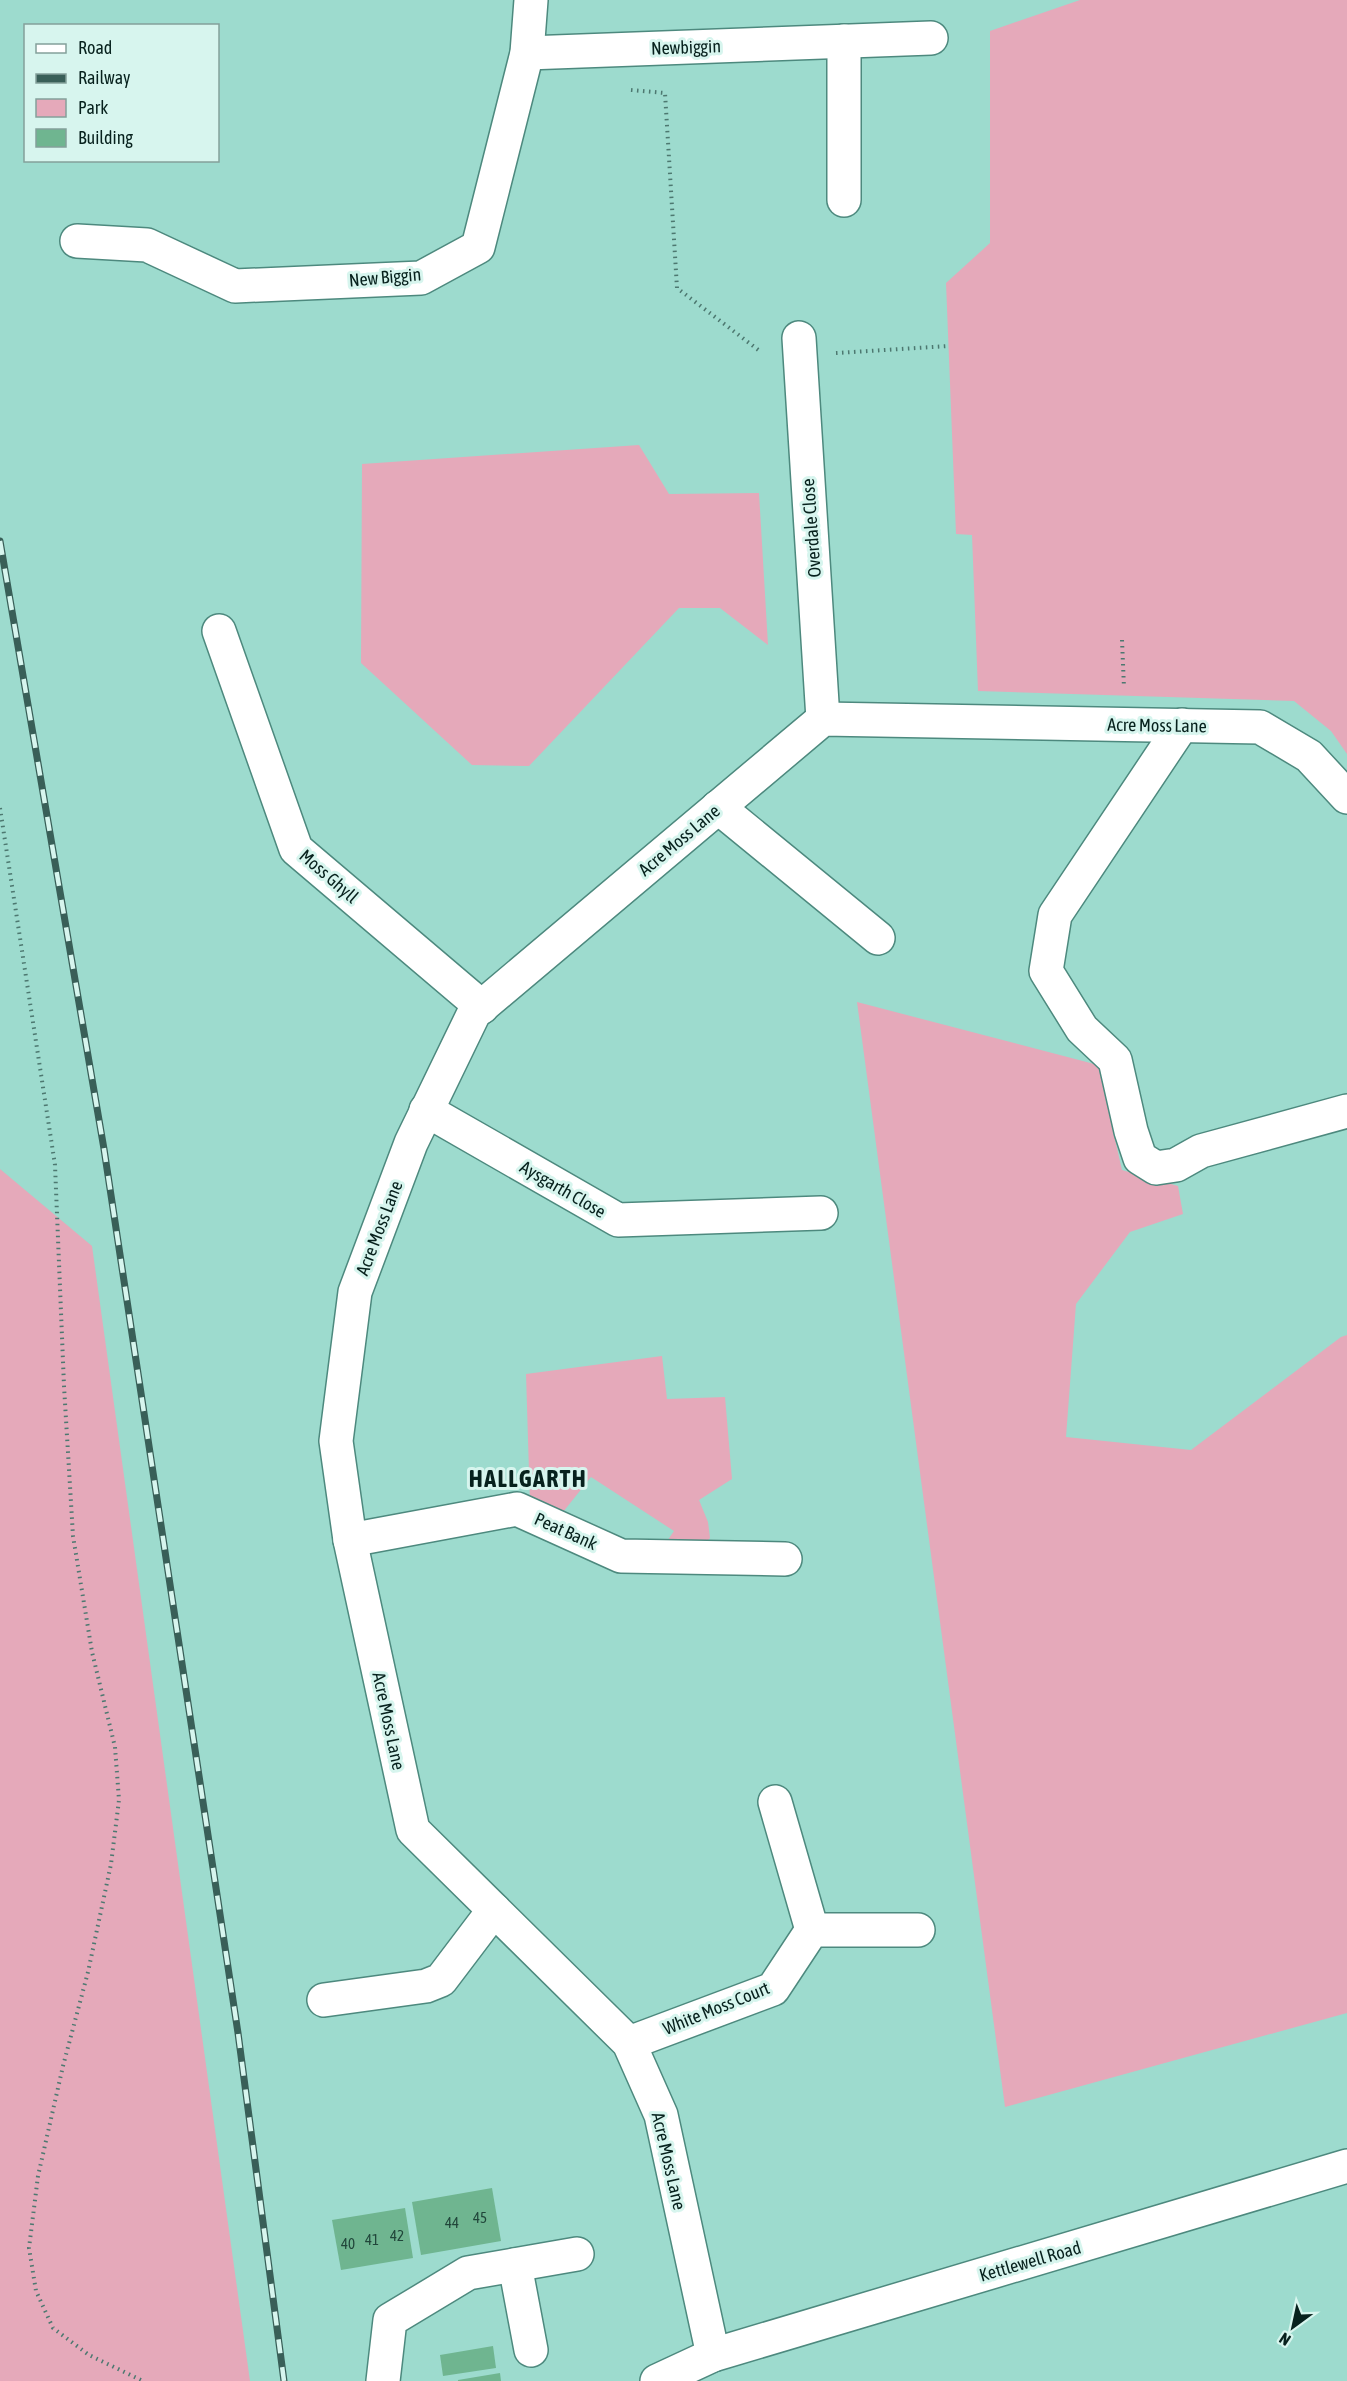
<svg xmlns="http://www.w3.org/2000/svg" width="1347" height="2381" font-family="'Asap Condensed',sans-serif">
<style>
.green{fill:#e5a9ba}
.building{fill:#6fb590}
.lines{fill:none;stroke-linecap:round;stroke-linejoin:round}
.minor-casing{stroke:#4d897e;stroke-width:36}
.path{stroke:#4d7870;stroke-width:4;stroke-dasharray:1.5 4.5;stroke-linecap:butt}
.minor{stroke:#fff;stroke-width:33}
.rail-casing{stroke:#395f58;stroke-width:7}
.rail{stroke:#d7f5ee;stroke-width:4.5;stroke-dasharray:14;stroke-linecap:butt}
.labels{text-anchor:middle;dominant-baseline:central;stroke-width:6;stroke-linejoin:round;paint-order:stroke}
.number-label{font-size:15px;fill:#21463a}
.street-label{font-size:18px;fill:#07211d;stroke:#d7f5ee}
.district-label{font-size:24px;font-weight:bold;letter-spacing:1.5px;fill:#07211d;stroke:#d7f5ee}
</style>
<rect width="100%" height="100%" fill="#9ddbce"/>
<!-- green -->
<g class="green">
<path d="M1080 0H1347V754L1331 731 1294 701 978 691 972 535 956 534 946 283 990 243V31Z"/>
<path d="M639 445 669 494 759 493 768 645 720 608H679L529 766 472 765 361 663 362 464Z"/>
<path d="M857 1002 1098 1065 1122 1170 1178 1186 1183 1214 1130 1232 1076 1304 1066 1437 1191 1450 1341 1337 1347 1335V2013L1005 2107Z"/>
<path d="M0 1169 92 1246 250 2381H0Z"/>
<path d="M662 1356 667 1399 725 1397 732 1479 699 1500 708 1522 710 1538 700 1549 661 1550 674 1531 591 1477 563 1512 530 1504 526 1374Z"/>
</g>
<!-- building -->
<g class="building">
<path d="M492 2188 501 2241 421 2255 412 2202Z"/>
<path d="M405 2208 413 2258 341 2270 332 2220Z"/>
<path d="M493 2346 496 2368 443 2376 440 2355Z"/>
<path d="M500 2373 501 2381H458V2380Z"/>
</g>
<g class="lines">
<!-- minor casing -->
<g class="minor-casing">
<g id="minor">
<path d="M527 53 931 38"/>
<path d="M844 200V41"/>
<path d="M77 241 147 245 235 286 421 278 478 247 527 53 531 0"/>
<path d="M799 338 823 719"/>
<path d="M219 631 296 849 482 1007"/>
<path d="M1182 725 1055 915 1046 971 1082 1029 1115 1060 1131 1131 1140 1158 1156 1168 1176 1165 1201 1151 1347 1111"/>
<path d="M718 807 878 938"/>
<path d="M426 1110 618 1220 821 1213"/>
<path d="M350 1540 517 1509 621 1556 785 1559"/>
<path d="M775 1802 812 1930"/>
<path d="M324 2000 426 1986 441 1980 494 1910"/>
<path d="M629 2043 773 1989 812 1930H918"/>
<path d="M515 2265 531 2350"/>
<path d="M713 2355 661 2115 629 2043 413 1830 350 1540 336 1441 355 1292 411 1143 474 1013 823 719 1260 727 1309 756 1347 797"/>
<path d="M383 2381 390 2320 468 2273 577 2254"/>
<path d="M657 2381 713 2355 1347 2166"/>
</g>
</g>
<!-- path -->
<g class="path">
<path d="M631 90 665 93 677 288 761 352"/>
<path d="M836 353 949 346"/>
<path d="M1122 640 1124 688"/>
<path d="M0 808 55 1165 64 1386 73 1536 92 1652 115 1747 119 1800 111 1864 88 1972 63 2066 38 2176 29 2248 36 2291 53 2328 89 2355 143 2381"/>
</g>
<!-- minor -->
<use href="#minor" class="minor"/>
<!-- rail casing -->
<g class="rail-casing">
<path id="rail" d="M0 541 104 1149 238 2033 284 2381"/>
</g>
<!-- rail -->
<use href="#rail" class="rail"/>
</g>
<g class="labels">
<!-- number labels -->
<g class="number-label">
<text x="480" y="2217">45</text>
<text x="452" y="2222">44</text>
<text x="397" y="2235">42</text>
<text x="372" y="2239">41</text>
<text x="348" y="2243">40</text>
</g>
<!-- street labels -->
<g class="street-label">
<text transform="translate(686 47) rotate(-2)">Newbiggin</text>
<text transform="translate(385 277) rotate(-5)">New Biggin</text>
<text transform="translate(811 528) rotate(-94)">Overdale Close</text>
<text transform="translate(1157 725) rotate(1)">Acre Moss Lane</text>
<text transform="translate(679 840) rotate(-40)">Acre Moss Lane</text>
<text transform="translate(329 876) rotate(41)">Moss Ghyll</text>
<text transform="translate(563 1189) rotate(30)">Aysgarth Close</text>
<text transform="translate(379 1228) rotate(-69)">Acre Moss Lane</text>
<text transform="translate(566 1531) rotate(24)">Peat Bank</text>
<text transform="translate(389 1721) rotate(78)">Acre Moss Lane</text>
<text transform="translate(716 2008) rotate(-22)">White Moss Court</text>
<text transform="translate(669 2161) rotate(77)">Acre Moss Lane</text>
<text transform="translate(1030 2261) rotate(-16)">Kettlewell Road</text>
</g>
<!-- district labels -->
<g class="district-label">
<text x="528" y="1478">HALLGARTH</text>
</g>
</g>
<!-- legend -->
<rect x="24" y="24" width="195" height="138" fill="#d7f5ee" stroke="#84a09a" stroke-width="1.5"/>
<rect x="36" y="44" width="30" height="9" fill="#ffffff" stroke="#84a09a" stroke-width="1.5"/>
<text x="78" y="54" font-size="18" fill="#07211d">Road</text>
<rect x="36" y="74" width="30" height="9" fill="#395f58" stroke="#84a09a" stroke-width="1.5"/>
<text x="78" y="84" font-size="18" fill="#07211d">Railway</text>
<rect x="36" y="99" width="30" height="18" fill="#e5a9ba" stroke="#84a09a" stroke-width="1.5"/>
<text x="78" y="114" font-size="18" fill="#07211d">Park</text>
<rect x="36" y="129" width="30" height="18" fill="#6fb590" stroke="#84a09a" stroke-width="1.5"/>
<text x="78" y="144" font-size="18" fill="#07211d">Building</text>
<!-- north arrow -->
<g transform="translate(1293 2327) rotate(213)" stroke="#d7f5ee" stroke-width="4.5" paint-order="stroke">
<path d="M0-4.5L10 22L0 15L-10 22Z" fill="#07211d"/>
<text y="-9" font-size="16" font-weight="bold" text-anchor="middle" fill="#07211d">N</text>
</g>
</svg>
